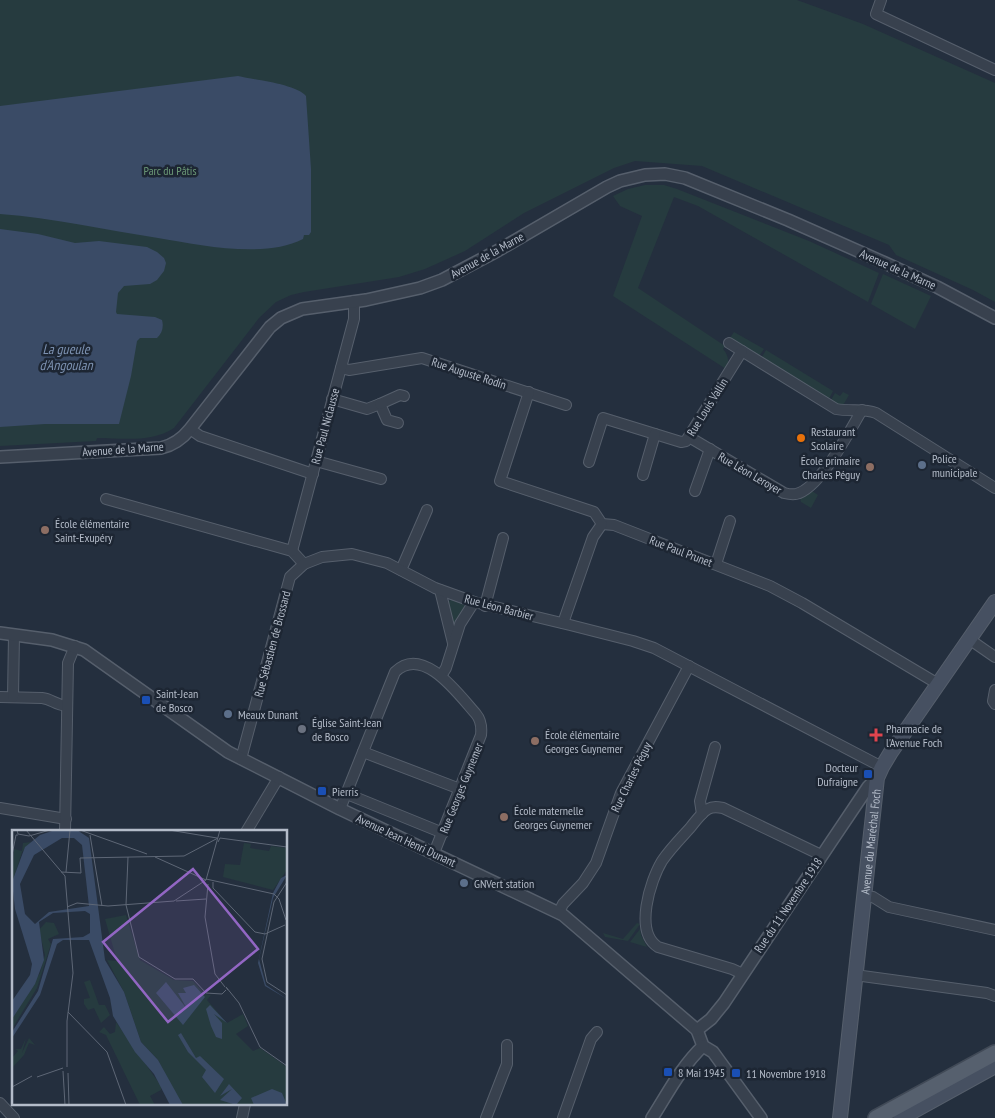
<svg xmlns="http://www.w3.org/2000/svg" width="995" height="1118" font-family="'PT Sans Narrow',sans-serif">
<style>
.green{fill:#263b3f}
.water{fill:#3a4b66}
.lines{fill:none;stroke-linecap:round;stroke-linejoin:round}
.minor-casing{stroke:#565f6c;stroke-width:12}
.tertiary-casing{stroke:#565f6c;stroke-width:14}
.secondary-casing{stroke:#565f6c;stroke-width:16}
.primary-casing{stroke:#414a57;stroke-width:18}
.minor{stroke:#38414e;stroke-width:10}
.tertiary{stroke:#38414e;stroke-width:11}
.secondary{stroke:#465061;stroke-width:14}
.primary{stroke:#56606e;stroke-width:15}
.food-dot{fill:#e8710a;stroke:#1d2633;stroke-width:2}
.service-dot{fill:#5c6f8a;stroke:#1d2633;stroke-width:2}
.education-dot{fill:#8d6e63;stroke:#1d2633;stroke-width:2}
.transit-dot{fill:#1a4fb4;stroke:#1d2633;stroke-width:2}
.worship-dot{fill:#6b7280;stroke:#1d2633;stroke-width:2}
.health-dot{fill:#e0444e;stroke:#1d2633;stroke-width:2}
.labels{text-anchor:middle;dominant-baseline:central;stroke-width:5;stroke-linejoin:round;paint-order:stroke}
.park-label{font-size:12px;fill:#6c9977;stroke:#1d2633}
.street-label{font-size:12px;fill:#b4bcc9;stroke:#1d2633}
.poi-label{font-size:12px;fill:#b4bcc9;stroke:#1d2633;text-anchor:start}
.water-label{font-size:14px;font-style:italic;fill:#7c91b0;stroke:#1d2633}
.inset-road{fill:none;stroke:#5e6776;stroke-width:1}
.view{fill:#9266c3;fill-opacity:0.15;stroke:#9266c3;stroke-width:2.5}
.inset-edge{fill:none;stroke:#b4bcc9;stroke-width:2.5}
</style>
<rect width="100%" height="100%" fill="#242f3e"/>
<!-- green -->
<g class="green">
<path d="M0 0H797L863 24 995 83V302L973 290 896 255 889 245 702 166 635 161 614 168 524 213 465 251 425 269 399 277 304 292 291 295 276 302 259 318 174 428C152 443 122 438 97 438L96 441 0 446Z"/>
<path d="M645 185H664L677 189 809 241 879 273 868 302 698 206 674 197 638 288 725 346 723 349C728 355 730 361 726 369L613 296 642 216 620 206 613 196 628 189Z"/>
<path d="M883 274 931 296 915 329 871 304Z"/>
<path d="M734 332 764 349 759 356 730 338Z"/>
<path d="M766 350 833 391 829 399 762 357Z"/>
<path d="M843 392 849 395 842 407 831 400 835 393 840 396Z"/>
<path d="M812 491 818 495 811 508 801 502 800 498Z"/>
<path d="M452 599 465 604C463 614 457 619 454 631L447 603Z"/>
<path d="M637 923 640 924 628 941 605 937 603 933 623 939Z"/>
<path d="M640 929 641 935 647 947 630 942Z"/>
</g>
<!-- water -->
<g class="water">
<path d="M238 76C255 80 296 84 306 96L311 169V232L309 235H304L303 239C264 259 200 245 158 238 106 230 53 218 0 214V106Z"/>
<path d="M0 229 38 234 75 243 99 241 147 247 157 252 164 258 166 263 164 271 157 280 150 284 124 286 118 293 116 312 117 314 155 317 162 320C164 327 162 334 157 338H140L137 341 131 376 119 424H45L0 427Z"/>
</g>
<g class="lines">
<!-- minor casing -->
<g class="minor-casing">
<g id="minor">
<path d="M881 0 876 14 995 70"/>
<path d="M729 343 836 409C850 412 863 408 876 413L995 488"/>
<path d="M341 368 349 370 422 358 566 405"/>
<path d="M529 392 500 481 594 512 602 524 614 525 770 586 802 603 938 684"/>
<path d="M332 399 367 409 380 404 387 420 398 423"/>
<path d="M380 404 400 395 404 396"/>
<path d="M190 429 200 436 313 474"/>
<path d="M689 437 784 493C788 494 792 495 796 494 820 489 850 430 862 410"/>
<path d="M316 461 381 479"/>
<path d="M589 462 603 418 681 442 686 441 742 351"/>
<path d="M643 475 655 434"/>
<path d="M695 491 710 449"/>
<path d="M106 499 292 551 304 564"/>
<path d="M292 551 354 319V301"/>
<path d="M716 564 730 521"/>
<path d="M401 570 427 510"/>
<path d="M440 590 453 643"/>
<path d="M485 606 503 538"/>
<path d="M563 623 593 537 602 524"/>
<path d="M969 639 995 657"/>
<path d="M441 676 446 668 460 624 474 602"/>
<path d="M995 690 993 701 995 704"/>
<path d="M0 697 42 698C52 699 55 705 67 706"/>
<path d="M13 697 14 635"/>
<path d="M363 752 460 789"/>
<path d="M241 759 290 577 304 564 322 557 352 554 387 563 435 588 474 602 570 625 633 641 654 648 882 767"/>
<path d="M347 794 443 833"/>
<path d="M0 808 66 819"/>
<path d="M340 809 395 672C423 644 459 695 476 714 481 720 482 726 481 735L434 853"/>
<path d="M702 814 700 801 715 747"/>
<path d="M65 832 68 663 75 646"/>
<path d="M246 832 279 777"/>
<path d="M864 896 873 897 889 907 995 930"/>
<path d="M559 912 563 904 583 883 596 863 621 793 689 666"/>
<path d="M743 974 732 969 658 947C634 932 650 881 662 861 670 849 680 839 690 828 695 822 701 813 708 809 713 806 718 807 723 808L821 855"/>
<path d="M855 975 987 993 995 996"/>
<path d="M0 1103 14 1118"/>
<path d="M242 1118 245 1104"/>
<path d="M486 1118 507 1064V1045"/>
<path d="M563 1118 591 1039 597 1032"/>
</g>
</g>
<!-- tertiary casing -->
<g class="tertiary-casing">
<g id="tertiary">
<path d="M0 457 161 448C174 445 182 439 190 429L270 327 281 318 302 309 366 300 420 288 442 280 497 251 607 187 620 181 645 175 665 174 685 178 788 220 885 263 937 287 995 318"/>
<path d="M0 633 52 640 84 650 228 752 340 809 563 915 697 1030 703 1046 713 1052 761 1118"/>
<path d="M697 1030 711 1019 724 1003 831 842 868 787 877 778"/>
<path d="M652 1118C668 1093 681 1067 703 1046"/>
</g>
</g>
<!-- secondary casing -->
<g class="secondary-casing">
<g id="secondary">
<path id="s1" d="M840 1118 877 778 882 767 891 752 995 602"/>
<path d="M901 1118 995 1066"/>
</g>
</g>
<!-- primary casing -->
<g class="primary-casing">
<path id="primary" d="M876 1118 995 1053"/>
</g>
<!-- minor -->
<use href="#minor" class="minor"/>
<!-- tertiary -->
<use href="#tertiary" class="tertiary"/>
<!-- secondary -->
<use href="#secondary" class="secondary"/>
<!-- primary -->
<use href="#primary" class="primary"/>
</g>
<!-- markers -->
<circle class="food-dot" cx="801" cy="438" r="5"/>
<g class="service-dot">
<circle cx="922" cy="465" r="5"/>
<circle cx="228" cy="714" r="5"/>
<circle cx="464" cy="883" r="5"/>
</g>
<g class="education-dot">
<circle cx="870" cy="467" r="5"/>
<circle cx="45" cy="530" r="5"/>
<circle cx="535" cy="741" r="5"/>
<circle cx="504" cy="817" r="5"/>
</g>
<g class="transit-dot">
<rect x="141" y="695" width="10" height="10" rx="2.5"/>
<rect x="863" y="769" width="10" height="10" rx="2.5"/>
<rect x="317" y="786" width="10" height="10" rx="2.5"/>
<rect x="663" y="1067" width="10" height="10" rx="2.5"/>
<rect x="731" y="1068" width="10" height="10" rx="2.5"/>
</g>
<circle class="worship-dot" cx="302" cy="729" r="5"/>
<path class="health-dot" d="M873.5 727.5h5v5h5v5h-5v5h-5v-5h-5v-5h5z"/>
<g class="labels">
<!-- park labels -->
<g class="park-label">
<text x="170" y="170">Parc du Pâtis</text>
</g>
<!-- street labels -->
<g class="street-label">
<text transform="translate(487 255) rotate(-29)">Avenue de la Marne</text>
<text transform="translate(898 269) rotate(24)">Avenue de la Marne</text>
<text transform="translate(469 373) rotate(18)">Rue Auguste Rodin</text>
<text transform="translate(707 407) rotate(-58)">Rue Louis Vallin</text>
<text transform="translate(325 426) rotate(-75)">Rue Paul Niclausse</text>
<text transform="translate(123 449) rotate(-4)">Avenue de la Marne</text>
<text transform="translate(750 473) rotate(30)">Rue Léon Leroyer</text>
<text transform="translate(681 551) rotate(21)">Rue Paul Prunet</text>
<text transform="translate(499 607) rotate(15)">Rue Léon Barbier</text>
<text transform="translate(272 644) rotate(-75)">Rue Sébastien de Brossard</text>
<text transform="translate(631 777) rotate(-64)">Rue Charles Péguy</text>
<text transform="translate(461 788) rotate(-68)">Rue Georges Guynemer</text>
<text transform="translate(406 840) rotate(25)">Avenue Jean Henri Dunant</text>
<text stroke="none"><textPath href="#s1" startOffset="278">Avenue du Maréchal Foch</textPath></text>
<text transform="translate(788 905) rotate(-56)">Rue du 11 Novembre 1918</text>
</g>
<!-- poi labels -->
<g class="poi-label">
<text x="811" y="431">Restaurant<tspan x="811" dy="14">Scolaire</tspan></text>
<text x="932" y="458">Police<tspan x="932" dy="14">municipale</tspan></text>
<text x="860" y="460" text-anchor="end">École primaire<tspan x="860" dy="14">Charles Péguy</tspan></text>
<text x="55" y="523">École élémentaire<tspan x="55" dy="14">Saint-Exupéry</tspan></text>
<text x="156" y="693">Saint-Jean<tspan x="156" dy="14">de Bosco</tspan></text>
<text x="238" y="714">Meaux Dunant</text>
<text x="312" y="722">Église Saint-Jean<tspan x="312" dy="14">de Bosco</tspan></text>
<text x="886" y="728">Pharmacie de<tspan x="886" dy="14">l'Avenue Foch</tspan></text>
<text x="545" y="734">École élémentaire<tspan x="545" dy="14">Georges Guynemer</tspan></text>
<text x="858" y="767" text-anchor="end">Docteur<tspan x="858" dy="14">Dufraigne</tspan></text>
<text x="332" y="791">Pierris</text>
<text x="514" y="810">École maternelle<tspan x="514" dy="14">Georges Guynemer</tspan></text>
<text x="474" y="883">GNVert station</text>
<text x="678" y="1072">8 Mai 1945</text>
<text x="746" y="1073">11 Novembre 1918</text>
</g>
<!-- water labels -->
<g class="water-label">
<text x="66" y="349">La gueule<tspan x="66" dy="16">d'Angoulan</tspan></text>
</g>
</g>
<!-- overview -->
<g transform="translate(12 830)">
<rect width="275" height="275" fill="#242f3e"/>
<path d="M19 12 10 22 0 54 2 19 10 21 11 13ZM232 13 239 14 238 18 257 21 259 16 275 18V40L261 60 211 47 213 34 228 35ZM114 85 128 130 162 150 181 151 193 164 199 165 195 170 215 193 231 184 236 196 224 204 241 221 248 218 275 237V275H171L167 271 146 230 129 212 112 162 95 130 105 131 93 89ZM34 92 42 93 47 104 36 109 39 114 25 158 0 199V189L5 178 28 143 33 125 27 100ZM78 150 87 175H93L98 185 89 193 82 178 76 180 72 174V169L78 168 72 152ZM104 192 149 256V260L138 266 143 275H128L94 205 87 202 92 197 98 204 103 202ZM14 208 10 223 17 208 23 215 17 213 12 225 0 238V228L6 221 3 219H9Z" fill="#263b3f"/>
<path d="M43 0H65L77 8 93 130 112 162 129 212 146 230 171 275H158L142 244 123 222 101 186 98 168 77 110H51L45 114 28 165 0 208V202L26 161 41 109 71 107 78 103V84L73 81 41 83 27 92 32 130 23 154 0 189V171L18 145 20 134 3 79 0 52 13 17 28 5ZM50 8H62L70 15 77 76 37 82 23 94 13 84 8 54 22 25ZM275 45 261 68 247 129 254 155 275 169 253 156 246 133 261 63 269 48ZM154 152 175 179 166 163H174L171 158 182 155 193 167 171 195 144 163ZM198 175 215 193 202 184 210 193V209L204 207 199 196 194 179ZM169 203 184 228 188 226 212 249 203 263 190 247 194 240 176 222 166 205ZM217 254 230 268 224 275 208 270 220 259 208 266ZM260 259 270 263 275 275H242L239 268Z" fill="#3a4b66" fill-rule="evenodd"/>
<path class="inset-road" d="M5 0 6 4 17 6 38 0M14 0 53 46 61 143 55 191V237M68 0 135 24M157 0 205 8M78 5 90 76M206 12 208 8 275 17M0 25 4 5H6M116 27 114 75 127 127 163 149H181L194 163 210 164 214 160M143 27 194 50M49 42 69 43 68 28 172 26 206 8M54 42 58 0M194 49 262 64 267 69 274 90M201 52V58L243 102 253 104 273 95M275 52 262 72 250 129 255 152 275 165M196 54 193 87 203 144 213 157M164 71 194 69M55 77 65 73 96 76 162 71 194 50 208 0M216 160 214 157 227 173 248 217 275 236M56 182 95 222 114 275M51 241 53 275M56 243 57 275M25 247 51 238M0 257 20 246"/>
<path class="view" d="M181 39 246 119 156 192 91 112Z"/>
<rect width="275" height="275" class="inset-edge"/>
</g>
</svg>
